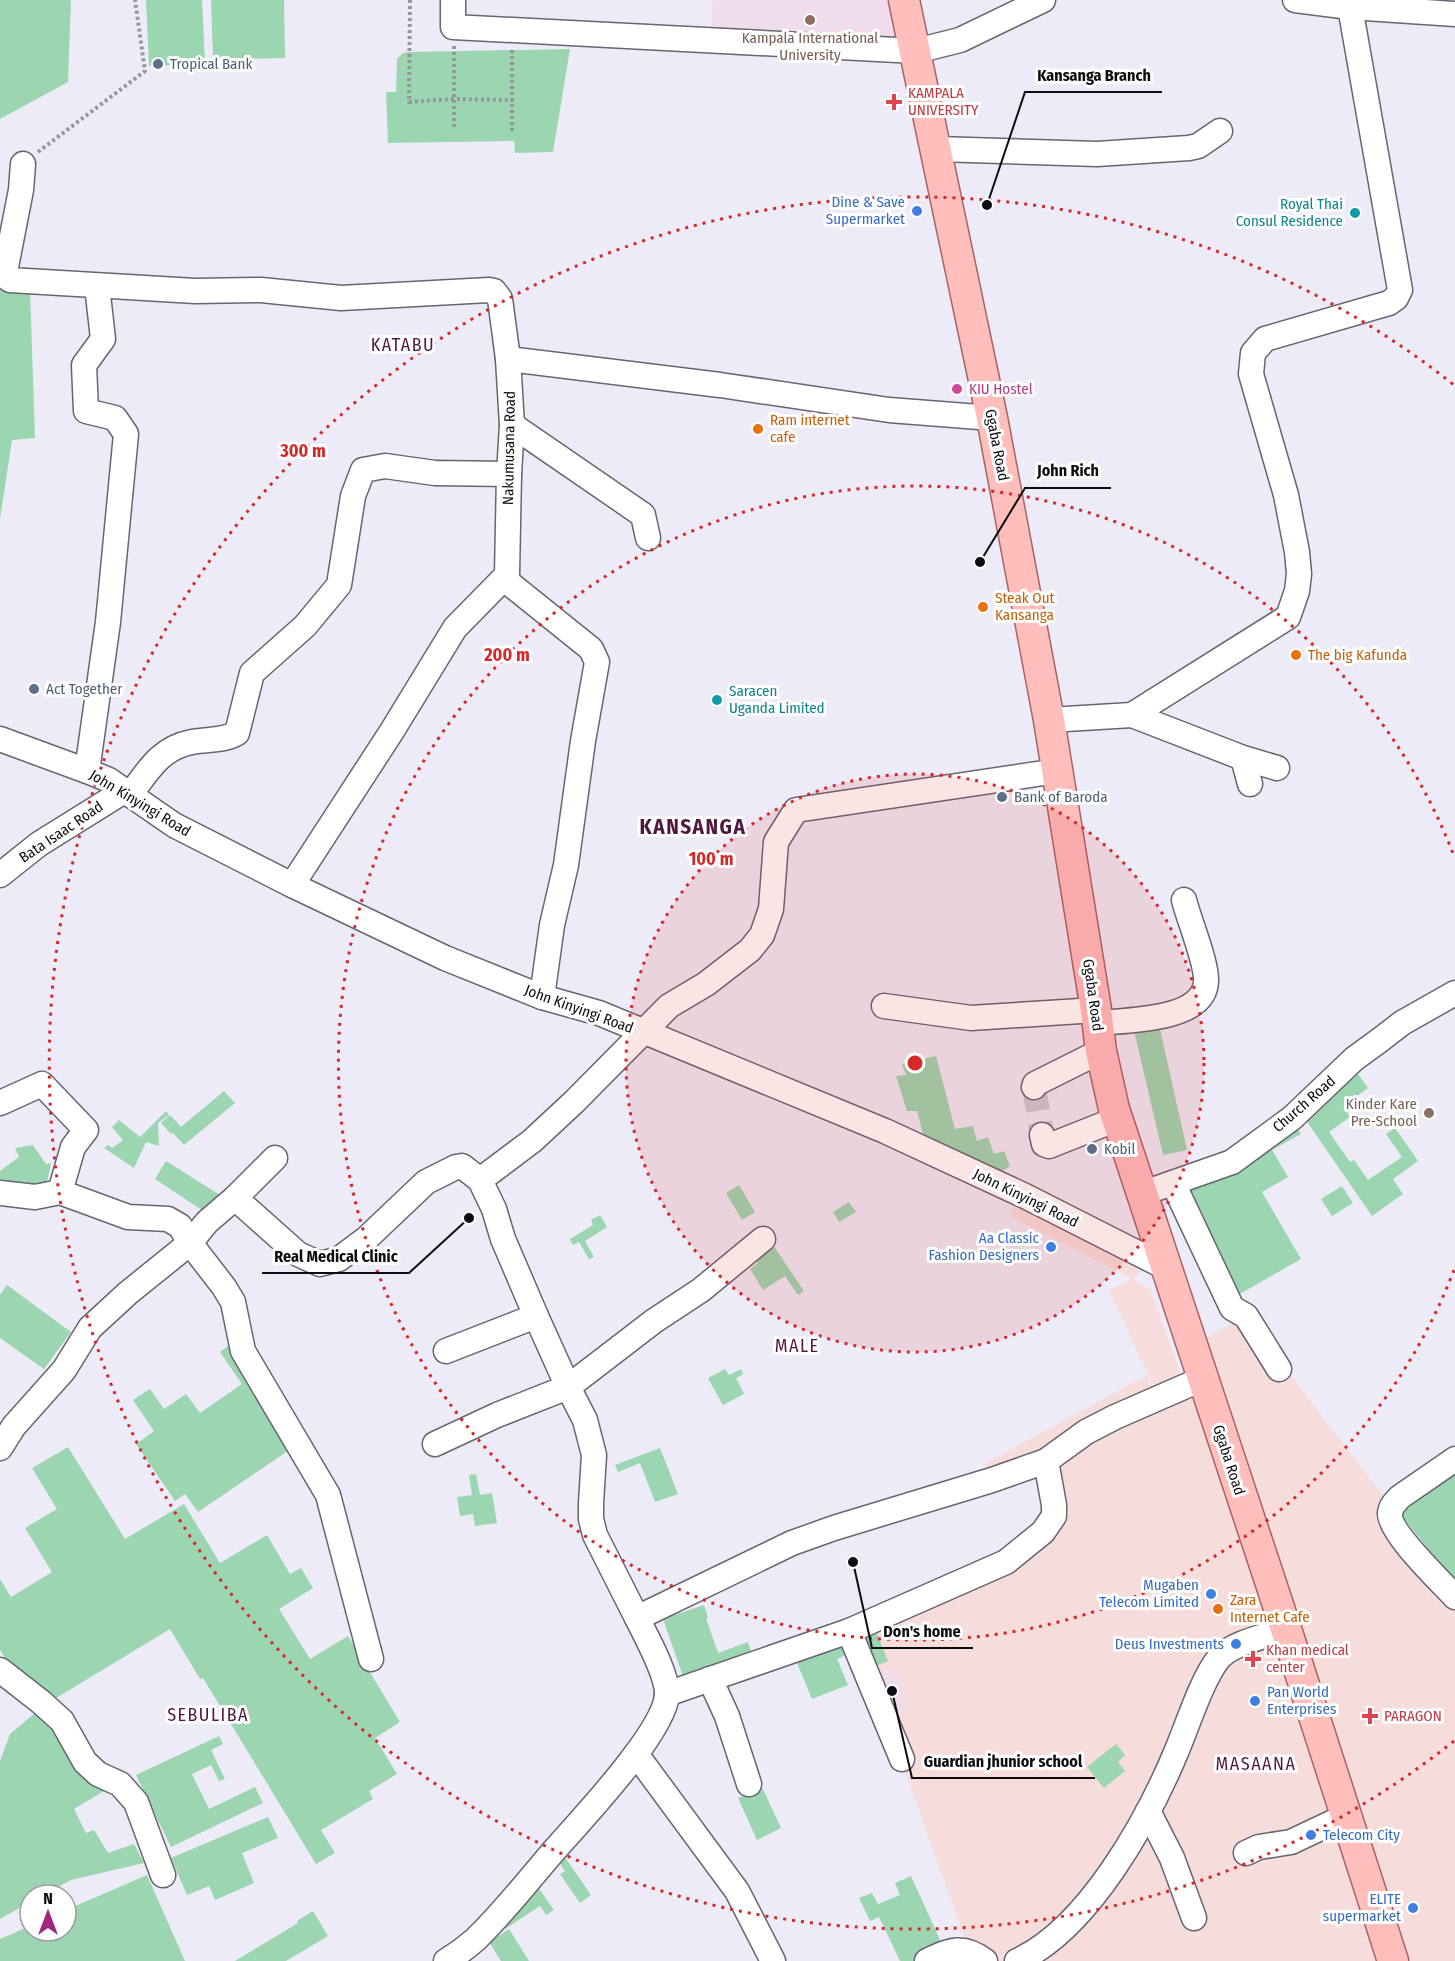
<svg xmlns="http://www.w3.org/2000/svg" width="1455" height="1961" font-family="'Fira Sans Condensed',sans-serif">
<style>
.commercial{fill:#f7dcdc}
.education{fill:#f1dceb}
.green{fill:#9bd6b0}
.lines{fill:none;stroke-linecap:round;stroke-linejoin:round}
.minor-tunnel{stroke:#ccc9d5;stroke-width:24;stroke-dasharray:24 12;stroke-linecap:butt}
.minor-casing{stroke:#676570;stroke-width:27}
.major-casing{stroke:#a86363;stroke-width:33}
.path{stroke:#97959f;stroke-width:4;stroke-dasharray:3 3;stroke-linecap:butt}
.minor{stroke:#fff;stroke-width:24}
.major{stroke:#fdbebc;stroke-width:30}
.ring{fill:none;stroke:#d62828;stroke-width:3;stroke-dasharray:3 6}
.education-dot{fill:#8d6e63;stroke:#fff;stroke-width:2}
.service-dot{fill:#5c6f8a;stroke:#fff;stroke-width:2}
.health-dot{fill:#e0444e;stroke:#fff;stroke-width:2}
.shop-dot{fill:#3f7fe0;stroke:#fff;stroke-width:2}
.culture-dot{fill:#0f9aa8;stroke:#fff;stroke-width:2}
.hotel-dot{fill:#d1479c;stroke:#fff;stroke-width:2}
.food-dot{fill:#e8710a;stroke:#fff;stroke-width:2}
.labels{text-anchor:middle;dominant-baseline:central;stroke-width:6;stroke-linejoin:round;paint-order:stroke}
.education-label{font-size:15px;fill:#785e54;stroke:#fff}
.service-label{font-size:15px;fill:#4e5e75;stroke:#fff;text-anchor:start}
.health-label{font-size:15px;fill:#be3a42;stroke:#fff;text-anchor:start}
.shop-label{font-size:15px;fill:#366cbe;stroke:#fff;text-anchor:end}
.culture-label{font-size:15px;fill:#0d838f;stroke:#fff;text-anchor:end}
.hotel-label{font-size:15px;fill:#b23c85;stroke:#fff;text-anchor:start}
.food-label{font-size:15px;fill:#c56008;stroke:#fff;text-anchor:start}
.street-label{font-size:15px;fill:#0c0b0f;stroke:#fff}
.quarter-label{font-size:18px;letter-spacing:1.5px;fill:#50173f;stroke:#fff}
.district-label{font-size:21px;font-weight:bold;letter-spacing:1.5px;fill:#50173f;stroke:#fff}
.centre{fill:#d62828;stroke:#fff;stroke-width:3}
.ring-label{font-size:18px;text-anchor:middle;font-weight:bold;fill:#d62828;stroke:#fff;stroke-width:6;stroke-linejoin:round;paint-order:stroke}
.leader{fill:none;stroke:#0c0b0f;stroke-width:2}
.callout-dot{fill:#0c0b0f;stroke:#fff;stroke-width:2}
.callout-label{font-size:16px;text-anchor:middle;font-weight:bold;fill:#0c0b0f;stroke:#fff;stroke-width:6;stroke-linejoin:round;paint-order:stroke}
</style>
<rect width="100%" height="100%" fill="#eeebf8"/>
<!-- commercial -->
<path class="commercial" d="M1016 1202 1149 1265 1133 1279 1150 1289 1185 1386 1191 1346 1246 1316 1455 1590V1961H976L972 1958 856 1636 1043 1532 1047 1464 998 1489 984 1464 1147 1375 1158 1401 1160 1400 1109 1290 1132 1279 1009 1216Z"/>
<!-- education -->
<g class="education">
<path d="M713 0H904L916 51 710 41Z"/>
<path d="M896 1669 909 1711 888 1715 877 1672Z"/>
</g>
<!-- green -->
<g class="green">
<path d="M0 0H71L68 82 0 119Z"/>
<path d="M146 0H202L205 64 149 66Z"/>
<path d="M211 0H284L285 58 213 60Z"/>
<path d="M570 49 553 152 515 153 514 141 388 143 386 92H396L397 59 403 53 409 52Z"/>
<path d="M0 287 30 289 35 438 12 440 0 519Z"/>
<path d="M1158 1020 1187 1150 1163 1155 1133 1026Z"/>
<path d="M936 1056 955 1129 973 1126 977 1141 988 1137 994 1154 1004 1151 1010 1166 999 1173 924 1138 917 1111H907L896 1076 906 1075 902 1064Z"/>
<path d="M1358 1074 1368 1088 1343 1106 1350 1117 1329 1132 1350 1162 1354 1160 1368 1180 1402 1157 1386 1134 1395 1128 1418 1161 1393 1179 1403 1194 1372 1216 1301 1113Z"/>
<path d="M224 1091 235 1103 184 1145 173 1133 171 1134 161 1123 170 1115 181 1127Z"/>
<path d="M166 1111 169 1115 158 1123 159 1146 146 1142 134 1168 104 1148 108 1145 112 1148 123 1140 112 1127 119 1120 140 1137Z"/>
<path d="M1296 1126 1301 1134 1272 1150 1288 1177 1262 1192 1301 1259 1238 1295 1179 1194Z"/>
<path d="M33 1145 46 1164 51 1163 46 1187 0 1186V1171L19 1157 15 1148Z"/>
<path d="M166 1161 223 1197 211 1216 155 1179Z"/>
<path d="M739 1185 755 1212 742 1220 726 1193Z"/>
<path d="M1342 1186 1353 1203 1332 1216 1321 1199Z"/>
<path d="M849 1202 856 1212 839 1222 833 1212Z"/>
<path d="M600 1215 607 1227 585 1241 594 1257 589 1259 579 1242 573 1245 570 1239 593 1225 591 1220Z"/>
<path d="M771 1242 804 1291 798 1295 785 1276 763 1290 750 1269 758 1263 752 1255Z"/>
<path d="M7 1285 71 1332 44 1369 0 1338V1295Z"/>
<path d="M229 1345 298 1444 198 1512 185 1494 175 1501 136 1444 154 1431 133 1400 150 1389 164 1409 186 1394 200 1413 242 1384 220 1352Z"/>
<path d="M725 1369 729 1375 741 1369 743 1374 736 1378 744 1394 723 1405 708 1378Z"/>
<path d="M68 1447 125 1539 184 1504 220 1563 267 1535 290 1574 301 1568 313 1588 279 1609 310 1659 348 1636 400 1722 375 1738 397 1774 369 1791 373 1799 321 1830 335 1853 316 1864 203 1678 200 1679 170 1629 43 1706 104 1791 74 1809 86 1833 94 1830 108 1853 134 1844 144 1863 71 1880 44 1895H30V1902L0 1919V1761L10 1734 42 1707 36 1710 0 1650V1579L11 1597 52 1572 25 1528 57 1509 32 1468Z"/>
<path d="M660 1448 678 1494 655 1502 640 1463 618 1472 615 1465Z"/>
<path d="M1455 1471V1582L1400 1514Z"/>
<path d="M476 1474 480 1495 492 1493 497 1523 475 1526 473 1514 460 1516 457 1497 472 1495 469 1475Z"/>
<path d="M704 1605 708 1617 706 1618 718 1653 748 1642 753 1658 685 1682 663 1619Z"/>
<path d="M919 1605 921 1613 876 1631 888 1661 874 1667 851 1633Z"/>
<path d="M842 1639 848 1654 837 1659 848 1685 812 1699 795 1658Z"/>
<path d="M219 1736 223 1744 211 1750 225 1779 219 1781 211 1765 192 1774 209 1809 255 1787 263 1803 171 1847 136 1775Z"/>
<path d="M1116 1744 1125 1755 1118 1762 1125 1771 1104 1788 1087 1767Z"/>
<path d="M762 1787 781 1828 757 1840 738 1798Z"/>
<path d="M268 1817 278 1838 242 1853 254 1883 215 1900 209 1886 187 1895 171 1858Z"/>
<path d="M560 1850 591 1895 580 1903 560 1874 565 1871 554 1855Z"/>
<path d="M147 1875 185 1961H0V1939L30 1926V1931H66V1910Z"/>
<path d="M911 1876 946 1953 927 1961H900L879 1917 870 1921 859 1898 872 1893 878 1904 900 1895 895 1883Z"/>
<path d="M537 1886 554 1910 546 1915 540 1906 505 1929 500 1921 524 1905 519 1898Z"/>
<path d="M313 1911 328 1936 286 1961H235L298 1923 297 1921Z"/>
<path d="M509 1929 529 1961H501L489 1942Z"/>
</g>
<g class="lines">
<!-- minor-tunnel -->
<path class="minor-tunnel" d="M1034 1087 1042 1135"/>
<!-- minor casing -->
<g class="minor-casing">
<g id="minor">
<path d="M453 0V27L916 51 960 40 1043 0"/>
<path d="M1295 0 1350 7 1455 14"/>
<path d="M937 149 1097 154 1189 148 1198 146 1220 131"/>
<path d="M23 164 21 190 5 272 6 277 10 280 195 291 261 290 341 298 489 290 494 291 500 299 508 359"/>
<path d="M512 425 643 515 648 538"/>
<path d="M504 579 591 649 597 662 583 741 566 865 552 925 542 997"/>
<path d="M1132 715 1288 617 1297 591 1299 574 1297 552 1286 495 1251 374 1253 353 1265 339 1389 303 1396 298 1400 290 1350 7"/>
<path d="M1049 720 1132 715 1243 758 1277 768"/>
<path d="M0 739 87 771 109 780 174 825 292 885 445 958 542 997 599 1013 885 1131 1025 1196 1165 1267"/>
<path d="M1243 758 1250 784"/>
<path d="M87 771 108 622 126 434 115 418 86 411 84 365 103 339 97 286"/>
<path d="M130 795C148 771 160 748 192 742 208 739 224 741 237 733L252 673 305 626 339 585 353 496 363 470 385 466 435 473 509 474"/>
<path d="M0 875 39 844 124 791"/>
<path d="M292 885 392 731 455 628 507 575 509 474 512 425 508 359 720 385 889 410 992 418"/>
<path d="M884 1006 971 1018 1096 1010"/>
<path d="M1098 1023C1127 1020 1205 1021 1206 981 1207 963 1189 920 1184 900"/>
<path d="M1034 1087 1035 1084 1101 1051"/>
<path d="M0 1103 42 1084 86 1130 73 1147 60 1192 35 1197 0 1193"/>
<path d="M1042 1135 1044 1144 1049 1146 1117 1119"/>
<path d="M480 1180 532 1141 574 1102 669 1006 706 984 750 950 762 935 771 909 776 842 796 810 1057 771"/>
<path d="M1173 1183 1232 1308 1246 1316 1279 1369"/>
<path d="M60 1192 128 1217 168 1219 180 1226 190 1243 224 1287 233 1302 243 1351 328 1495 371 1659"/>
<path d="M1141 1194 1232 1162 1292 1118 1354 1059 1380 1040 1402 1023 1455 993"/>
<path d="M235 1198 298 1254 320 1264 339 1259 367 1238 426 1182 456 1167 462 1166 480 1180 494 1209 503 1239 536 1316 568 1387 585 1420 594 1455 591 1503V1519L595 1535 637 1618"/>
<path d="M446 1351 536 1316"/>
<path d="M435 1444 497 1415 568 1387 654 1321 701 1290 763 1239"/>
<path d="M0 1448 14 1426 64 1370 90 1328 128 1293 190 1243 207 1222 235 1198 275 1158"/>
<path d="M1455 1459 1400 1497C1395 1502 1391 1506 1390 1513 1388 1531 1441 1582 1455 1597"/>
<path d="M849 1631 902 1759"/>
<path d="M0 1670 41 1702 62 1721 85 1762 98 1774 120 1784 136 1802 163 1875"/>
<path d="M710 1679 727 1716 749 1784"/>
<path d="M667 1694 849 1631 1006 1562 1043 1532 1054 1516V1505L1046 1461"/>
<path d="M636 1754 737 1891 773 1961"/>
<path d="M1148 1811 1172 1858 1194 1918"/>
<path d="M1246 1853 1259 1847 1291 1842 1346 1816"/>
<path d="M446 1961C456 1955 467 1947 476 1939 503 1913 527 1882 552 1853 579 1822 664 1733 667 1695 668 1675 646 1636 637 1618L792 1543 834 1528 992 1480 1046 1461 1086 1432 1115 1417 1202 1379"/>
<path d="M927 1961C950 1950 963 1944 985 1961"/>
<path d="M1017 1961C1088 1929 1148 1820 1177 1750 1188 1724 1202 1679 1219 1658 1232 1643 1267 1636 1286 1629"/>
</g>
</g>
<!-- major casing -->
<g class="major-casing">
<path id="major" d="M904 0 992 418 1049 720 1096 1010 1101 1051 1114 1109 1286 1629 1393 1961"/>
</g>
<!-- path -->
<g class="path">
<path d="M410 0 409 102 454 99 513 100"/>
<path d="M454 46V130"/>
<path d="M512 50V134"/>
<path d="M38 152 145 71 135 0"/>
</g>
<!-- minor -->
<use href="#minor" class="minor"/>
<!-- major -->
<use href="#major" class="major"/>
</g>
<!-- distance rings -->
<circle cx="915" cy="1063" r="289" fill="#d62828" fill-opacity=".12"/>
<g class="ring">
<circle cx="915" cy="1063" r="289"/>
<path d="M1454 1270A577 577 0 1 1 1454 856"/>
<path d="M1454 1741A866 866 0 1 1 1454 385"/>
</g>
<!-- markers -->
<g class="education-dot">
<circle cx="810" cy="20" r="6"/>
<circle cx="1429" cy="1113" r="6"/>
</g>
<g class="service-dot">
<circle cx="158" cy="64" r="6"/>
<circle cx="34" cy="689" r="6"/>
<circle cx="1002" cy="797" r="6"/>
<circle cx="1092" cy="1149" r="6"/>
</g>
<g class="health-dot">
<path d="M891 93h6v6h6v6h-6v6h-6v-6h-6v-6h6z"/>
<path d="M1250 1650h6v6h6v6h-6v6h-6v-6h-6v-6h6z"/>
<path d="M1367 1707h6v6h6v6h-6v6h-6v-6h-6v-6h6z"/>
</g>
<g class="shop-dot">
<circle cx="917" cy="211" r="6"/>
<circle cx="1051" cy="1247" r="6"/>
<circle cx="1211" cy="1594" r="6"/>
<circle cx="1236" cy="1644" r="6"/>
<circle cx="1255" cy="1701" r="6"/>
<circle cx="1311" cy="1835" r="6"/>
<circle cx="1413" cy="1908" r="6"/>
</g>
<g class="culture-dot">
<circle cx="1355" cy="213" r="6"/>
<circle cx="717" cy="700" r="6"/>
</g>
<circle class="hotel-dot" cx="957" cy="389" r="6"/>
<g class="food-dot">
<circle cx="758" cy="429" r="6"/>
<circle cx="983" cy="607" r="6"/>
<circle cx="1296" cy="655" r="6"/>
<circle cx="1218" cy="1609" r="6"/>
</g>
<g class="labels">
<!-- education labels -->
<g class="education-label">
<text x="810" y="38">Kampala International<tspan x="810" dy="17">University</tspan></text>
<text x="1417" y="1104" text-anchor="end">Kinder Kare<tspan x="1417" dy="17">Pre-School</tspan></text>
</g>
<!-- service labels -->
<g class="service-label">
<text x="170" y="64">Tropical Bank</text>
<text x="46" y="689">Act Together</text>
<text x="1014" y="797">Bank of Baroda</text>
<text x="1104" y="1149">Kobil</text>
</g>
<!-- health labels -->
<g class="health-label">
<text x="908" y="93">KAMPALA<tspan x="908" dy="17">UNIVERSITY</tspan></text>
<text x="1266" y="1650">Khan medical<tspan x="1266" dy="17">center</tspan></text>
<text x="1384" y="1716">PARAGON</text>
</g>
<!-- shop labels -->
<g class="shop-label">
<text x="905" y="202">Dine &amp; Save<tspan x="905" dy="17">Supermarket</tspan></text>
<text x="1039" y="1238">Aa Classic<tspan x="1039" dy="17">Fashion Designers</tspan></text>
<text x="1199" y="1585">Mugaben<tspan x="1199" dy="17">Telecom Limited</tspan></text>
<text x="1224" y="1644">Deus Investments</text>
<text x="1267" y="1692" text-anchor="start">Pan World<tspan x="1267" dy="17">Enterprises</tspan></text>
<text x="1323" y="1835" text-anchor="start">Telecom City</text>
<text x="1401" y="1899">ELITE<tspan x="1401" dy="17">supermarket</tspan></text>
</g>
<!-- culture labels -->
<g class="culture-label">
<text x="1343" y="204">Royal Thai<tspan x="1343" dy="17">Consul Residence</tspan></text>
<text x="729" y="691" text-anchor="start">Saracen<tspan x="729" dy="17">Uganda Limited</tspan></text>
</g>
<!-- hotel labels -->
<g class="hotel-label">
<text x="969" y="389">KIU Hostel</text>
</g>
<!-- food labels -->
<g class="food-label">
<text x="770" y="420">Ram internet<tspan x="770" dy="17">cafe</tspan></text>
<text x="995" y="598">Steak Out<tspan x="995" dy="17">Kansanga</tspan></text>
<text x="1308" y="655">The big Kafunda</text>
<text x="1230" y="1600">Zara<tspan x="1230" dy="17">Internet Cafe</tspan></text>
</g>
<!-- street labels -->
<g class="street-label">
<text transform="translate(997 445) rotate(79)">Ggaba Road</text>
<text transform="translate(509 448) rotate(-89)">Nakumusana Road</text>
<text transform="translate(140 803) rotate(31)">John Kinyingi Road</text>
<text transform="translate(61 832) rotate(-34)">Bata Isaac Road</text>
<text transform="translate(1093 995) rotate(82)">Ggaba Road</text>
<text transform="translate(579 1009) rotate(20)">John Kinyingi Road</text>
<text transform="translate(1304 1104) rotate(-41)">Church Road</text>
<text transform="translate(1026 1198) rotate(26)">John Kinyingi Road</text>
<text transform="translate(1229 1460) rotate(72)">Ggaba Road</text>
</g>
<!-- quarter labels -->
<g class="quarter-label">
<text x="403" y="345">KATABU</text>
<text x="797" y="1346">MALE</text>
<text x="208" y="1715">SEBULIBA</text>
<text x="1256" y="1764">MASAANA</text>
</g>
<!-- district labels -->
<g class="district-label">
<text x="693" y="827">KANSANGA</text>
</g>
</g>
<circle cx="915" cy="1063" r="9" class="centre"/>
<g class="ring-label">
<text x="303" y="457">300 m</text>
<text x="507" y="661">200 m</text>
<text x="711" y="865">100 m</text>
</g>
<!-- callouts -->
<path class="leader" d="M987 205L1025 92H1162M980 562L1025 488H1111M469 1218L409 1273H262M853 1562L872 1648H973M892 1691L912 1778H1095"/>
<g class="callout-dot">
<circle cx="987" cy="205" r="6"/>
<circle cx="980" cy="562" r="6"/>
<circle cx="469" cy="1218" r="6"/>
<circle cx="853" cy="1562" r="6"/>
<circle cx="892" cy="1691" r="6"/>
</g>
<g class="callout-label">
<text x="1094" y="81">Kansanga Branch</text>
<text x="1068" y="476">John Rich</text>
<text x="336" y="1262">Real Medical Clinic</text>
<text x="922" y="1637">Don's home</text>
<text x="1003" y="1767">Guardian jhunior school</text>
</g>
<!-- north arrow -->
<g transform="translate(48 1913)"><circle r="28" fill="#ffffff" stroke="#9e9d9f" stroke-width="1.5"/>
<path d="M0-4.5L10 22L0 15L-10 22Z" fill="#9f277f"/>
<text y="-9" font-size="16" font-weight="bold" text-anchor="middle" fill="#0c0b0f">N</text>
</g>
</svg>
